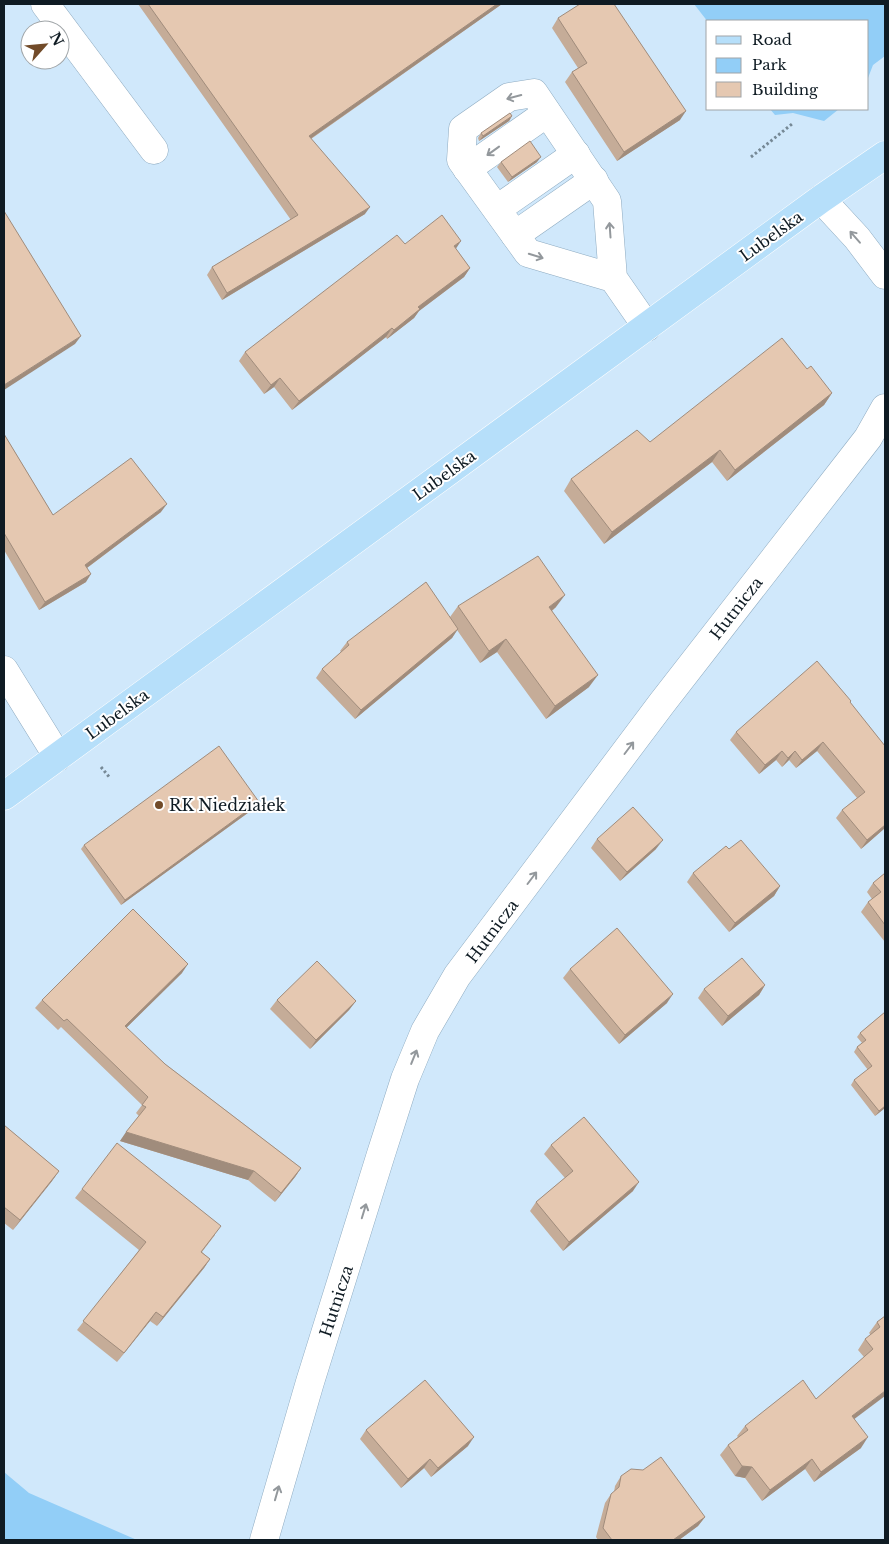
<svg xmlns="http://www.w3.org/2000/svg" width="889" height="1544" font-family="'Libre Baskerville',serif">
<style>
.green{fill:#92cef7}
.lines{fill:none;stroke-linecap:round;stroke-linejoin:round}
.minor-casing{stroke:#8eabc1;stroke-width:29}
.major-casing{stroke:#fff;stroke-width:29}
.path{stroke:#768996;stroke-width:3;stroke-dasharray:2.5 2.5;stroke-linecap:butt}
.minor{stroke:#fff;stroke-width:28}
.major{stroke:#b6dffa;stroke-width:28}
.wall{fill:#c5ac98}
.shaded-wall{fill:#a08c7c}
.building{fill:#e5c8b1;stroke:#a08c7c}
.oneway{stroke:#93989c}
.poi-dot{fill:#724b29;stroke:#fff;stroke-width:2}
.labels{text-anchor:middle;dominant-baseline:central;stroke-width:4;stroke-linejoin:round;paint-order:stroke}
.street-label{font-size:16px;fill:#0f1b23;stroke:#fff}
.poi-label{font-size:16px;fill:#0f1b23;stroke:#fff;text-anchor:start}
</style>
<rect width="100%" height="100%" fill="#d0e8fb"/>
<!-- green -->
<g class="green">
<path d="M694 4H885V56L873 65 868 78V21L708 22Z"/>
<path d="M770 109H839L824 121 793 113 775 115Z"/>
<path d="M4 1472 29 1493 137 1540H4Z"/>
</g>
<g class="lines">
<!-- minor casing -->
<g class="minor-casing">
<g id="minor">
<path d="M45 4 154 150"/>
<path d="M467 169 547 113"/>
<path d="M821 199 857 238 885 275"/>
<path d="M497 209 576 154"/>
<path d="M515 235 594 180"/>
<path d="M613 278 528 253 461 160 463 129 509 97 534 93 607 201 613 278 647 327"/>
<path d="M4 670 58 757"/>
<path d="M264 1540 310 1382 381 1154 405 1079 425 1031 457 976 662 703 868 438 885 408"/>
</g>
</g>
<!-- major casing -->
<g class="major-casing">
<path id="major" d="M4 796 821 199 885 155"/>
</g>
<!-- path -->
<g class="path">
<path d="M751 157 792 124"/>
<path d="M101 767 110 778"/>
</g>
<!-- minor -->
<use href="#minor" class="minor"/>
<!-- major -->
<use href="#major" class="major"/>
</g>
<!-- wall -->
<g class="wall">
<path d="M138 4H502L311 139 365 214 222 300 207 275 212 267 291 220Z"/>
<path d="M558 18 680 120 617 161 565 82 572 72 578 68 552 28Z"/>
<path d="M512 116 509 121 479 141 478 138 481 133Z"/>
<path d="M501 162H537L508 182 497 167Z"/>
<path d="M405 244 456 249 470 268 464 277 419 311 414 318 387 339 386 337 292 410 274 387 264 394 239 361 245 352Z"/>
<path d="M807 369 832 393 824 405 727 481 712 462 604 544 564 491 571 479Z"/>
<path d="M4 434 53 515 161 512 87 568 86 582 39 610 4 550Z"/>
<path d="M458 606 556 607 552 611 589 687 546 719 497 652 480 663 457 630 452 638 355 719 316 678 322 669 341 652 340 651 347 642 450 617Z"/>
<path d="M850 703 885 746V828L861 849 836 818 842 810 857 798 817 751 796 768 789 760 782 767 776 760 759 774 730 740 736 732Z"/>
<path d="M259 802 256 807 121 905 81 849 84 845Z"/>
<path d="M597 839 656 849 620 881 591 848Z"/>
<path d="M729 849 780 886 774 896 729 932 687 882 693 873Z"/>
<path d="M885 873V942L861 912 868 902 872 899 867 892 873 883Z"/>
<path d="M570 969 667 1003 619 1044 563 978Z"/>
<path d="M182 973 126 1028 165 1064 301 1168 295 1177 275 1202 248 1180 120 1141 139 1116 136 1113 142 1105 61 1027 58 1030 35 1008 42 1000Z"/>
<path d="M765 985 759 995 722 1026 698 998 704 989Z"/>
<path d="M277 1000 356 1001 349 1010 310 1049 270 1009Z"/>
<path d="M885 1012V1108L875 1116 851 1085 854 1080 868 1070 854 1052 857 1047 862 1043 857 1037 860 1033Z"/>
<path d="M4 1125 59 1171 52 1181 13 1230 4 1223Z"/>
<path d="M551 1145 633 1191 563 1251 530 1211 536 1202 565 1178 544 1154Z"/>
<path d="M82 1189 215 1235 202 1252 210 1259 204 1268 157 1326 150 1321 117 1362 77 1330 139 1250 75 1198Z"/>
<path d="M885 1316 854 1419 861 1448 814 1482 805 1469 762 1501 745 1478 735 1476 720 1455 728 1445 738 1437 737 1436 745 1426 816 1399 864 1357 858 1350 865 1339 871 1335 869 1333 877 1322Z"/>
<path d="M366 1430 468 1446 431 1477 424 1468 401 1488 360 1439Z"/>
<path d="M621 1476 705 1517 698 1526 679 1540H598L596 1537 605 1503 611 1494 614 1492 615 1486Z"/>
</g>
<!-- shaded-wall -->
<g class="shaded-wall">
<path d="M497 4H502L303 144 309 136Z"/>
<path d="M686 111 680 120 617 161 624 152Z"/>
<path d="M512 116 509 121 479 141 483 136Z"/>
<path d="M541 157 537 162 508 182 512 177Z"/>
<path d="M370 207 365 214 222 300 227 293Z"/>
<path d="M461 241 455 250 454 246Z"/>
<path d="M470 268 464 277 419 311 414 318 387 339 394 330 418 307Z"/>
<path d="M392 328 386 337 292 410 299 401Z"/>
<path d="M81 336 75 344 4 390V385Z"/>
<path d="M280 378 274 387 264 394 271 385Z"/>
<path d="M832 393 824 405 727 481 735 470Z"/>
<path d="M720 450 712 462 604 544 612 532Z"/>
<path d="M167 504 161 512 80 573 85 565Z"/>
<path d="M91 574 86 582 39 610 45 602Z"/>
<path d="M565 595 556 607 540 620 549 607Z"/>
<path d="M458 629 452 638 355 719 361 710Z"/>
<path d="M506 639 497 652 480 663 489 651Z"/>
<path d="M598 675 589 687 546 719 555 706Z"/>
<path d="M823 742 817 751 796 768 802 760Z"/>
<path d="M782 751 776 760 759 774 765 765Z"/>
<path d="M795 751 789 760 782 767 788 758Z"/>
<path d="M259 802 256 807 121 905 125 900Z"/>
<path d="M885 825V828L861 849 867 840Z"/>
<path d="M663 840 656 849 620 881 627 872Z"/>
<path d="M780 886 774 896 729 932 735 923Z"/>
<path d="M188 964 182 973 119 1035 125 1026Z"/>
<path d="M765 985 759 995 722 1026 728 1016Z"/>
<path d="M673 994 667 1003 619 1044 625 1035Z"/>
<path d="M356 1001 349 1010 310 1049 316 1040Z"/>
<path d="M885 1106V1108L875 1116 879 1111Z"/>
<path d="M126 1132 254 1171 248 1180 120 1141Z"/>
<path d="M301 1168 295 1177 275 1202 281 1193Z"/>
<path d="M59 1171 52 1181 13 1230 20 1220Z"/>
<path d="M639 1182 633 1191 563 1251 569 1242Z"/>
<path d="M210 1259 204 1268 157 1326 163 1317Z"/>
<path d="M156 1312 150 1321 117 1362 124 1353Z"/>
<path d="M885 1391V1396L845 1426 852 1416Z"/>
<path d="M474 1437 468 1446 431 1477 438 1468Z"/>
<path d="M868 1437 861 1448 814 1482 821 1472Z"/>
<path d="M430 1459 424 1468 401 1488 408 1479Z"/>
<path d="M812 1459 805 1469 762 1501 770 1490Z"/>
<path d="M742 1466 752 1467 745 1478 735 1476Z"/>
<path d="M705 1517 698 1526 679 1540H673Z"/>
</g>
<!-- building -->
<g class="building">
<path d="M148 4H497L309 136 370 207 227 293 212 267 298 215Z"/>
<path d="M580 4H614L686 111 624 152 572 72 587 63 558 18Z"/>
<path d="M510 113 512 116 483 136 481 133Z"/>
<path d="M530 141 541 157 512 177 501 162Z"/>
<path d="M4 211 81 336 4 385Z"/>
<path d="M442 215 461 241 454 246 470 268 418 307 420 309 394 330 392 328 299 401 280 378 271 385 245 352 397 235 405 244Z"/>
<path d="M782 338 807 369 811 366 832 393 735 470 720 450 612 532 571 479 637 430 650 442Z"/>
<path d="M4 434 53 515 131 458 167 504 85 565 91 574 45 602 4 533Z"/>
<path d="M538 556 565 595 549 607 598 675 555 706 506 639 489 651 458 606Z"/>
<path d="M426 582 458 629 361 710 322 669 349 645 347 642Z"/>
<path d="M817 661 851 701 850 702 885 746V825L867 840 842 810 865 792 823 742 802 760 795 751 788 758 782 751 765 765 736 732Z"/>
<path d="M219 746 259 802 125 900 84 845Z"/>
<path d="M633 807 663 840 627 872 597 839Z"/>
<path d="M741 840 780 886 735 923 693 873 726 846 729 849Z"/>
<path d="M885 873V925L868 902 881 892 873 883Z"/>
<path d="M133 909 188 964 125 1026 165 1064 301 1168 281 1193 254 1171 126 1132 146 1107 142 1105 148 1097 67 1019 64 1021 42 1000Z"/>
<path d="M617 928 673 994 625 1035 570 969Z"/>
<path d="M742 958 765 985 728 1016 704 989Z"/>
<path d="M317 961 356 1001 316 1040 277 1000Z"/>
<path d="M885 1012V1106L879 1111 854 1080 872 1066 857 1047 866 1040 860 1033Z"/>
<path d="M584 1117 639 1182 569 1242 536 1202 573 1171 551 1145Z"/>
<path d="M4 1125 59 1171 20 1220 4 1207Z"/>
<path d="M117 1143 221 1226 201 1252 210 1259 163 1317 156 1312 124 1353 83 1321 146 1242 82 1189Z"/>
<path d="M885 1316V1391L852 1416 868 1437 821 1472 812 1459 770 1490 752 1467 742 1466 728 1445 748 1430 745 1426 803 1380 816 1399 873 1349 865 1339 880 1327 877 1322Z"/>
<path d="M425 1380 474 1437 438 1468 430 1459 408 1479 366 1430Z"/>
<path d="M661 1457 705 1517 673 1540H612L603 1528 611 1494 619 1487 621 1476 631 1469 643 1470Z"/>
</g>
<!-- one-way arrows -->
<defs><path id="oneway-shaft" d="M-6 0H5M1.5-3L5.5 0L1.5 3" fill="none" stroke-width="1.6" stroke-linecap="round" stroke-linejoin="round" transform="scale(1.25)"/></defs>
<g class="oneway">
<use href="#oneway-shaft" transform="translate(514 97) rotate(165)"/>
<use href="#oneway-shaft" transform="translate(493 151) rotate(144)"/>
<use href="#oneway-shaft" transform="translate(610 230) rotate(-94)"/>
<use href="#oneway-shaft" transform="translate(855 237) rotate(-131)"/>
<use href="#oneway-shaft" transform="translate(536 256) rotate(17)"/>
<use href="#oneway-shaft" transform="translate(629 748) rotate(-53)"/>
<use href="#oneway-shaft" transform="translate(532 878) rotate(-53)"/>
<use href="#oneway-shaft" transform="translate(414 1057) rotate(-68)"/>
<use href="#oneway-shaft" transform="translate(364 1211) rotate(-73)"/>
<use href="#oneway-shaft" transform="translate(277 1493) rotate(-74)"/>
</g>
<!-- markers -->
<circle class="poi-dot" cx="159" cy="805" r="5"/>
<g class="labels">
<!-- street labels -->
<g class="street-label">
<text transform="translate(771 236) rotate(-36)">Lubelska</text>
<text transform="translate(444 475) rotate(-36)">Lubelska</text>
<text transform="translate(736 608) rotate(-52)">Hutnicza</text>
<text transform="translate(117 714) rotate(-36)">Lubelska</text>
<text transform="translate(492 931) rotate(-53)">Hutnicza</text>
<text transform="translate(336 1301) rotate(-72)">Hutnicza</text>
</g>
<!-- poi labels -->
<g class="poi-label">
<text x="169" y="805">RK Niedziałek</text>
</g>
</g>
<!-- border -->
<rect width="889" height="1544" fill="none" stroke="#0f1b23" stroke-width="10"/>
<!-- legend -->
<rect x="706" y="20" width="162" height="90" fill="#ffffff" stroke="#9fa4a7"/>
<rect x="716" y="36" width="25" height="8" fill="#b6dffa" stroke="#9fa4a7"/>
<text x="752" y="45" font-size="15" fill="#0f1b23">Road</text>
<rect x="716" y="58" width="25" height="15" fill="#92cef7" stroke="#9fa4a7"/>
<text x="752" y="70" font-size="15" fill="#0f1b23">Park</text>
<rect x="716" y="82" width="25" height="15" fill="#e5c8b1" stroke="#9fa4a7"/>
<text x="752" y="95" font-size="15" fill="#0f1b23">Building</text>
<!-- north arrow -->
<g transform="translate(45 45) rotate(63)"><circle r="24" fill="#ffffff" stroke="#9fa4a7"/>
<path d="M0-4L9 19L0 12L-9 19Z" fill="#724b29"/>
<text y="-8" font-size="14" font-weight="bold" text-anchor="middle" fill="#0f1b23">N</text>
</g>
</svg>
